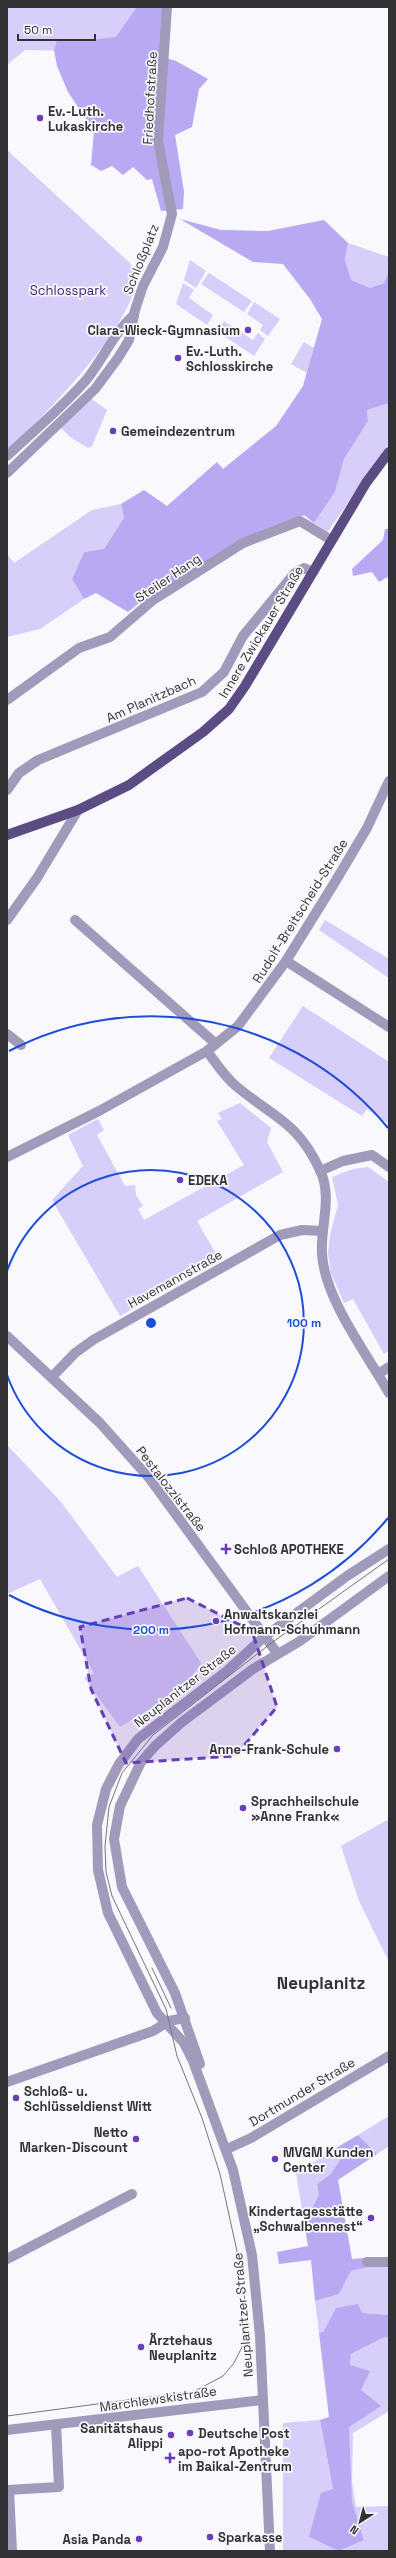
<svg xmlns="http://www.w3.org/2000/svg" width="396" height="2558" font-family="'Space Grotesk',sans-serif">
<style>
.green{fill:#d7cefa}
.forest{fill:#b9a8f2}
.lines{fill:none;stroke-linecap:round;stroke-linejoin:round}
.minor{stroke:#a19abb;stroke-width:10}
.major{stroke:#5b4c84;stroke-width:10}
.tram{stroke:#77777a;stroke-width:1}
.marked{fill:#683eb6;fill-opacity:0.2;stroke:#683eb6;stroke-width:3;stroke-dasharray:8 5;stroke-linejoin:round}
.ring{fill:none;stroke:#1d4ed8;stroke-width:2}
.poi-dot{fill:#683eb6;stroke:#f9f8fd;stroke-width:1.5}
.labels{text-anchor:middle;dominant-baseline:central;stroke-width:3.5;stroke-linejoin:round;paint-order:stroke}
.street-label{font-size:13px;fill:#323234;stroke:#f9f8fd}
.poi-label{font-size:13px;font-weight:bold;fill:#323234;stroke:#f9f8fd;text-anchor:start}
.park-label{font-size:13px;fill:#3d1f72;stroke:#f9f8fd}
.district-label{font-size:17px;font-weight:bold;fill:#323234;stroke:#f9f8fd}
.centre{fill:#1d4ed8;stroke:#f9f8fd;stroke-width:2}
.ring-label{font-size:12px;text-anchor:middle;font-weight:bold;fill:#1d4ed8;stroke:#f9f8fd;stroke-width:3.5;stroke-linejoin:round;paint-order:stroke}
</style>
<rect width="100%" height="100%" fill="#f9f8fd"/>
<!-- green -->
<g class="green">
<path d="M7 7H160L125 52 25 50 7 65Z"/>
<path d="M7 150 131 264C132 270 136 279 135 285 127 332 43 417 7 451Z"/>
<path d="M348 243 389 257V271L384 283 370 288 351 280 345 260Z"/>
<path d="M190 260 206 271 196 288 184 280Z"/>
<path d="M209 273 252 301 244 312 201 284Z"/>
<path d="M183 283 194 290 189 298 213 315 207 325 176 304Z"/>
<path d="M254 302 280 319 268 336 260 330 263 325 247 314Z"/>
<path d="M224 321 253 340 258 333 265 339 254 356 218 332Z"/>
<path d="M304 342 314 348 307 373 291 364Z"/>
<path d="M90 398 107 410 92 446 88 448 70 437 61 428Z"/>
<path d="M389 403V443L327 533 314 523 335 492 344 459 368 421 367 410Z"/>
<path d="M121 504 124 516 104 549 84 552 72 579 84 599 40 629 7 637V554L14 563 92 510Z"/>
<path d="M325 920 389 959V978L319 930Z"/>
<path d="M303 1006 389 1062V1124L367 1109 362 1116 269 1058Z"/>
<path d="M240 1103 271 1128 267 1142 283 1172 197 1221 219 1259 120 1316 52 1200 83 1166 68 1135 98 1119 104 1130 97 1135 125 1186 135 1185 136 1195 143 1206 138 1209 144 1220 244 1165 217 1121 222 1119 218 1113Z"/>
<path d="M368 1167 389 1182V1351L384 1354 353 1299 344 1303 331 1273 328 1254 330 1235 338 1205 332 1177 353 1169Z"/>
<path d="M7 1445 61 1502 117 1577 138 1566 201 1663C183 1693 149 1709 120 1727L84 1678 94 1673 40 1579 7 1594Z"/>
<path d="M389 1819V1962L359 1901 341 1846Z"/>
<path d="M389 2116V2146L377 2154 358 2135Z"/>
<path d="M336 2148 342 2157 331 2174 317 2184 319 2195 304 2222 296 2173Z"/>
<path d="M389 2266V2315L362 2313 319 2333 315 2301 339 2294 351 2271 369 2267Z"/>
<path d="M385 2337 389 2338V2411L353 2433 352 2482 356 2507 389 2506V2551H340L364 2540 352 2501 350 2482 349 2427 361 2390 350 2365 351 2354Z"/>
<path d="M320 2420 333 2489 309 2537 339 2551H283V2423Z"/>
</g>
<!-- forest -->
<g class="forest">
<path d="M137 7H164L162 57 176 61 208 79 199 89 192 127 175 135 184 192 183 209 161 211 152 179 147 180 133 167 123 175 112 166 101 171 91 165 94 131 68 92 57 66 54 50 57 40 81 41 116 37Z"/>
<path d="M180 219 221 230 268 231 324 220 348 243 345 260 351 280 370 288 384 283 389 271V403L367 410 368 421 344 459 335 492 314 523 304 515 244 542 149 595 128 612 96 593 84 599 72 579 84 552 104 549 124 517 121 504 144 490 167 506 217 462 223 469 276 426 303 386 322 319 310 299 283 264 253 262Z"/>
<path d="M385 529H389V576L379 582 372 572 353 576 352 569 383 540Z"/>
<path d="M358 2135 377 2154 338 2180 352 2259 365 2258 369 2267 351 2271 339 2294 315 2301 311 2260 279 2264 277 2252 308 2246 304 2222 319 2195 317 2184 331 2174 342 2157 336 2148Z"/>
<path d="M358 2304 362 2313 389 2315V2338L385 2337 351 2354 350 2365 370 2371 361 2390 381 2406 349 2427 352 2501 364 2540 339 2551 309 2537 321 2493 333 2489 320 2420 329 2417 319 2333 324 2331 336 2308Z"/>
</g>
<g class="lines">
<!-- minor -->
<g class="minor">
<path d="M7 456C33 431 63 407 87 379 103 359 115 331 134 315"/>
<path d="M7 473 95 389 118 358 129 340 135 310 143 286 163 247 172 214 158 141 167 7"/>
<path d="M7 700 79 648 110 637 153 600 243 543 300 521 331 540"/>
<path d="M7 790 19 773 38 760 202 692 224 672 243 636 294 574 304 568 312 572"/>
<path d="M7 920 37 878 78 810"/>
<path d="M75 920 216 1044"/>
<path d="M286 961 389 1027"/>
<path d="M7 1034 21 1045"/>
<path d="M207 1051C216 1063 224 1076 236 1086 274 1118 297 1121 320 1170 333 1198 320 1226 322 1254 325 1300 367 1354 389 1393"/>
<path d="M7 1157 99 1111 207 1051 238 1026 286 961 335 882 367 828 389 781"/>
<path d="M320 1171 343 1161 372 1155 389 1167"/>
<path d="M7 1336 100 1423 150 1479 277 1653"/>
<path d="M378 1374 389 1367"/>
<path d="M52 1377 75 1353 93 1340 280 1235 302 1230 323 1231"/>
<path d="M200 2064 175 1993 122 1887 114 1839 120 1806 141 1762 155 1746 182 1722 253 1669 300 1641 389 1576"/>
<path d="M7 2082 153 2031 169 2021 185 2018"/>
<path d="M227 2149 251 2138 389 2056"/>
<path d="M7 2259 132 2194"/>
<path d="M367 2262H389"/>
<path d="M7 2430 263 2400"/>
<path d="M7 2490 59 2487 56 2425"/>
<path d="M9 2490 12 2551"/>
<path d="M270 2551 260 2336 252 2255 233 2170 193 2061 184 2043 157 2013 108 1913 98 1870 97 1825 106 1789 119 1764 138 1739 227 1671 264 1637 347 1576 389 1549"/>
</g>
<!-- major -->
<path class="major" d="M7 835 78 810 129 785 203 732 229 709 245 686 366 483 389 452"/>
<!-- tram -->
<g class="tram">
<path d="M152 1968 171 2008"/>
<path d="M7 2416 195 2391 223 2376 234 2363 243 2345 247 2322 242 2274 220 2174 202 2118 177 2056 166 2009 112 1896 106 1872 105 1846 109 1807 122 1773 153 1735 270 1644 389 1559"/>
</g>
</g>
<!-- marked area -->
<path class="marked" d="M187 1598 252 1631 277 1707 235 1756 126 1763 91 1689 80 1627Z"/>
<!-- distance rings -->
<g class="ring">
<path d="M7 1271A153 153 0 1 1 7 1375"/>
<path d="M388 1518A307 307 0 0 1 9 1595M9 1051A307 307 0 0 1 388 1128"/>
</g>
<!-- markers -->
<g class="poi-dot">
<circle cx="40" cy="118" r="4"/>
<circle cx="248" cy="330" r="4"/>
<circle cx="178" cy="358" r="4"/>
<circle cx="113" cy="431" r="4"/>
<circle cx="180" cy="1180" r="4"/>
<path d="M224 1543h4v4h4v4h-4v4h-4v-4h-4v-4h4z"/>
<circle cx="216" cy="1621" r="4"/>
<circle cx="337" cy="1749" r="4"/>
<circle cx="243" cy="1808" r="4"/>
<circle cx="16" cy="2098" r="4"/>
<circle cx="136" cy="2139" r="4"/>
<circle cx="275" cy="2159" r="4"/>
<circle cx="371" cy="2218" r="4"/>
<circle cx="141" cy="2347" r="4"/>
<circle cx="190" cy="2433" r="4"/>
<circle cx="171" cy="2435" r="4"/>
<path d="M168 2452h4v4h4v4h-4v4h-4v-4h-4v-4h4z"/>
<circle cx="210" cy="2537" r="4"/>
<circle cx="139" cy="2539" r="4"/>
</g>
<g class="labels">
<!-- street labels -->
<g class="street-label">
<text transform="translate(150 98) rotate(-87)">Friedhofstraße</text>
<text transform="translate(141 259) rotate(-68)">Schloßplatz</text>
<text transform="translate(168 578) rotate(-34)">Steiler Hang</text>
<text transform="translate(261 632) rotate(-59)">Innere Zwickauer Straße</text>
<text transform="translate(151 699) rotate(-24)">Am Planitzbach</text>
<text transform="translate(300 911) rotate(-58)">Rudolf-Breitscheid-Straße</text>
<text transform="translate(175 1279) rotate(-29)">Havemannstraße</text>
<text transform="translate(171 1489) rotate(52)">Pestalozzistraße</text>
<text transform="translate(185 1686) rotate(-38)">Neuplanitzer Straße</text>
<text transform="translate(302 2092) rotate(-31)">Dortmunder Straße</text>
<text transform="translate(243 2315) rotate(-95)">Neuplanitzer Straße</text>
<text transform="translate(158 2399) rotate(-8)">Marchlewskistraße</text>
</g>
<!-- poi labels -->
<g class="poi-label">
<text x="48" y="111">Ev.-Luth.<tspan x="48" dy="15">Lukaskirche</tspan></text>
<text x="240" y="330" text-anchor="end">Clara-Wieck-Gymnasium</text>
<text x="186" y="351">Ev.-Luth.<tspan x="186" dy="15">Schlosskirche</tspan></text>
<text x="121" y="431">Gemeindezentrum</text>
<text x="188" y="1180">EDEKA</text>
<text x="234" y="1549">Schloß APOTHEKE</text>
<text x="224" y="1614">Anwaltskanzlei<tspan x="224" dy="15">Hofmann-Schuhmann</tspan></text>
<text x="329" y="1749" text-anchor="end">Anne-Frank-Schule</text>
<text x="251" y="1801">Sprachheilschule<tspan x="251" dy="15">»Anne Frank«</tspan></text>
<text x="24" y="2091">Schloß- u.<tspan x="24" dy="15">Schlüsseldienst Witt</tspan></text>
<text x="128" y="2132" text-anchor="end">Netto<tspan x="128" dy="15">Marken-Discount</tspan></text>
<text x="283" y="2152">MVGM Kunden<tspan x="283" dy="15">Center</tspan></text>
<text x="363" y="2211" text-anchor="end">Kindertagesstätte<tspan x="363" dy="15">„Schwalbennest“</tspan></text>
<text x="149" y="2340">Ärztehaus<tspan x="149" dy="15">Neuplanitz</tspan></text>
<text x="163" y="2428" text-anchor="end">Sanitätshaus<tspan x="163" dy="15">Alippi</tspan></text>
<text x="198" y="2433">Deutsche Post</text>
<text x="178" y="2451">apo-rot Apotheke<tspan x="178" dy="15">im Baikal-Zentrum</tspan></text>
<text x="218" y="2537">Sparkasse</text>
<text x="131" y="2539" text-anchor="end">Asia Panda</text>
</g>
<!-- park labels -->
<g class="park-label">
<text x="68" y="290">Schlosspark</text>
</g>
<!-- district labels -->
<g class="district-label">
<text x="321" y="1983">Neuplanitz</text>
</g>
</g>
<circle cx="151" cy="1323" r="6" class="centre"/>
<g class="ring-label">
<text x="304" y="1327">100 m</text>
<text x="151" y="1634">200 m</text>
</g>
<!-- border -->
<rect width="396" height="2558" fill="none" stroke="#323234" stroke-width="16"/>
<!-- north arrow -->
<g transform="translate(360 2522) rotate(216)" stroke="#f9f8fd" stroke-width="3" paint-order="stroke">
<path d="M0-3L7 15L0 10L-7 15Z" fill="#323234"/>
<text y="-6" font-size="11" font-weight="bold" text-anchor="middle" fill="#323234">N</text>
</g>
<!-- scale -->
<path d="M18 34v6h77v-6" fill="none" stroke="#323234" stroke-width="2"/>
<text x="24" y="34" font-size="12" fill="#323234" stroke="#f9f8fd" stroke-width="3" paint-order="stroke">50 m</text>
</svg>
